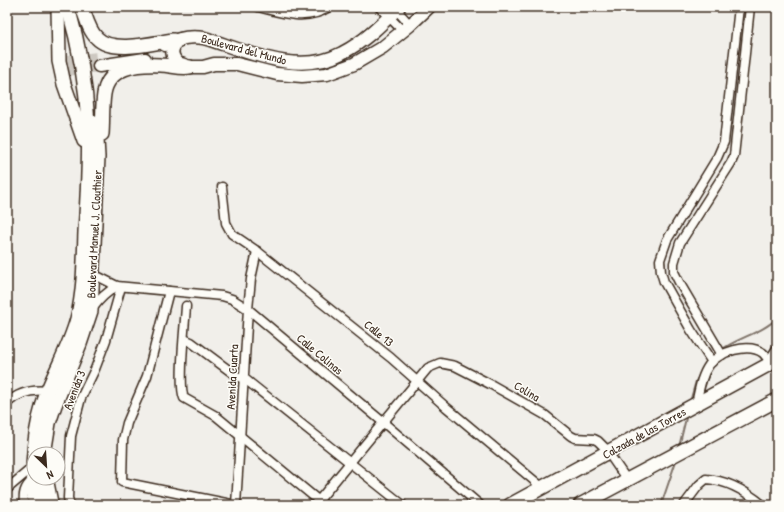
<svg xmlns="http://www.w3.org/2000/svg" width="784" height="512" font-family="'Patrick Hand',sans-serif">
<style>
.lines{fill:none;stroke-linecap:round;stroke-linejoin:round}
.stream{stroke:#80746b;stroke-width:2}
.secondary-tunnel{stroke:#cdc8c1;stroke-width:12;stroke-dasharray:12 6;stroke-linecap:butt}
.street-casing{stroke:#3b2a1e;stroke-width:11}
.secondary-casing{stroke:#3b2a1e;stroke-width:15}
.primary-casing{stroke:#3b2a1e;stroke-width:16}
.street{stroke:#fdfcf7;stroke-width:8}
.secondary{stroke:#fdfcf7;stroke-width:12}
.primary{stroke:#fdfcf7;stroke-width:13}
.labels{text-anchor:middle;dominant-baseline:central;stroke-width:3;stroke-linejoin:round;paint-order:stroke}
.street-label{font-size:12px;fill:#3b2a1e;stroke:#fdfcf7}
</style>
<rect width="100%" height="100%" fill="#f1efea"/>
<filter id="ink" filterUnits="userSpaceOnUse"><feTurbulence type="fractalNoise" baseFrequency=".025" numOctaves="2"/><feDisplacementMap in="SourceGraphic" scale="8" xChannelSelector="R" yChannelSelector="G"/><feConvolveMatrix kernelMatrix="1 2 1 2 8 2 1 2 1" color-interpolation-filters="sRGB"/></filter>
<g filter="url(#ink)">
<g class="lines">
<!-- stream -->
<g class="stream">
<path d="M721 350C737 338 764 332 777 318"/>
<path d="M690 402 696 381 706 364"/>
<path d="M679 447 687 414"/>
<path d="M661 505 676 461"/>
</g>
<!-- secondary-tunnel -->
<g class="secondary-tunnel">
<path d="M66 61 99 58"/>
<path d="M67 70 99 66"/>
</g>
<!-- street casing -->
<g class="street-casing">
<g id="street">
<path d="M258 7C282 13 307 22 329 7"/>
<path d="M379 7 403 31"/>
<path d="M394 7 410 25"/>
<path d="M222 187 226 223 232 234 257 251 391 358 446 407 543 488"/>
<path d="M93 274 117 286 222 296 232 299 248 309 384 423 480 505"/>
<path d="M169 291 147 376 127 423 123 440 122 482 236 505"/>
<path d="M186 306C185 324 178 385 184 398L216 416 324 505"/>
<path d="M93 308C100 298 107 292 117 286"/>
<path d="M184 339 191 342 238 377 245 379 403 505"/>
<path d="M722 355 679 282 674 272V263L680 243 731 163 734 156 750 7"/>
<path d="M712 362 691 330 664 282 661 272 660 260 667 240 717 158 724 142 739 7"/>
<path d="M767 364 777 348"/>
<path d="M7 403C18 393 33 389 48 391"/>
<path d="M696 404C699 391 701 376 709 365 719 352 748 342 763 353 765 355 767 358 769 360"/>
<path d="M49 480 54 505"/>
<path d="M7 489 33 467"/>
<path d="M24 505C23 494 24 487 33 480"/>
<path d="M70 505 68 498 71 436 81 398 95 369 106 340 121 287"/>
<path d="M236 505 248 309 251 279 257 251"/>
<path d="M315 505 428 368 440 363 455 366 492 385 545 415 571 436 575 438 594 439 598 441 605 448 627 480"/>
<path d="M684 505 699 485 706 479C728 480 747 492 763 505"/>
</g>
</g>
<!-- secondary casing -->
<g class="secondary-casing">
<g id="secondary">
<path d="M165 45C177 38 191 36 204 38 247 51 298 77 342 53 364 42 382 24 399 7"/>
<path d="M177 62C169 54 172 45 181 39"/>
<path d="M181 64 190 67H203L214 64H237L277 74 302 76 327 74 354 64 383 47 410 25 429 7"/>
<path d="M99 66 145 59"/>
</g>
</g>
<!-- primary casing -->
<g class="primary-casing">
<g id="primary">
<path d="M58 7 59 61 64 84 84 141"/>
<path d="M82 7C86 17 89 31 97 38 112 54 153 43 173 40"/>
<path d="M102 134C103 121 102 107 104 94 108 66 138 64 160 65 170 65 181 69 190 67"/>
<path d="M44 454 49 423 55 405 80 344 91 311 98 157 96 122"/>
<path d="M45 478V505"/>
<path d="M35 505C31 465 33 430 47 392 57 367 70 345 77 319 84 291 84 261 85 232 87 196 90 159 88 123 86 84 79 45 68 7"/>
<path d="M510 505 777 360"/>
<path d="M580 505 777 400"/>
</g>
</g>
<!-- street -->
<use href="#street" class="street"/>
<!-- secondary -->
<use href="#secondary" class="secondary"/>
<!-- primary -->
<use href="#primary" class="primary"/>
</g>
</g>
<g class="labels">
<!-- street labels -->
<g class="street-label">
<text transform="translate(244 49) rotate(15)">Boulevard del Mundo</text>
<text transform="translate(94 234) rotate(-87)">Boulevard Manuel J. Clouthier</text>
<text transform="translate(379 333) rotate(39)">Calle 13</text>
<text transform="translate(320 354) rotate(40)">Calle Colinas</text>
<text transform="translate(232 377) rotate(-87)">Avenida Cuarta</text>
<text transform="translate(74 390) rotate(-69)">Avenida 3</text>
<text transform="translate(527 391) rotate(30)">Colina</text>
<text transform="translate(644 433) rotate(-29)">Calzada de las Torres</text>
</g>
</g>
<!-- margin -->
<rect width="784" height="512" fill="none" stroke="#fdfcf7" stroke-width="24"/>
<rect x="12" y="12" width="760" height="488" fill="none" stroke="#3b2a1e" stroke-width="1.5" filter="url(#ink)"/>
<!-- north arrow -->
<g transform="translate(46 466) rotate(155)"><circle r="19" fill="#fdfcf7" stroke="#afa8a0"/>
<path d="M0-3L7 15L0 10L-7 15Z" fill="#3b2a1e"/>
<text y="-6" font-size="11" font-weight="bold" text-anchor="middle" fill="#3b2a1e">N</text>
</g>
</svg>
